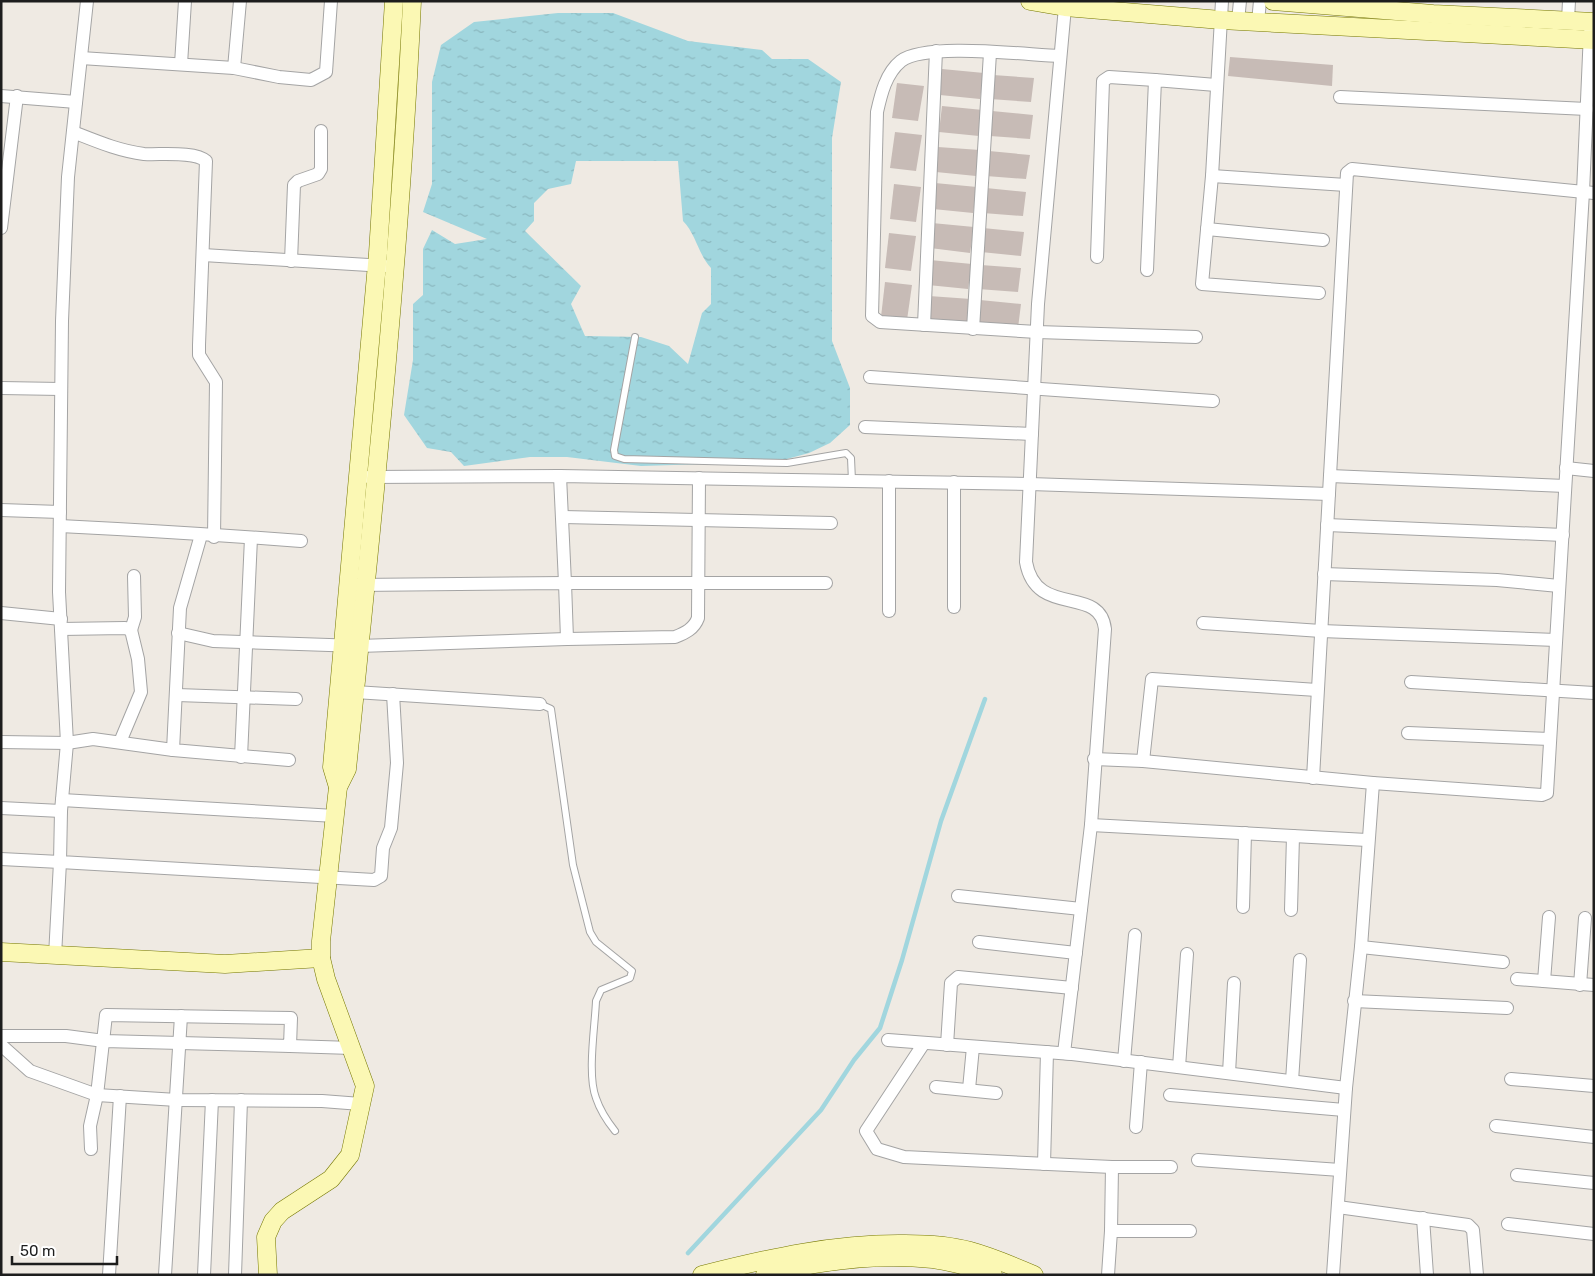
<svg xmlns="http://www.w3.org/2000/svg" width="1595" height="1276" font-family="Rubik,sans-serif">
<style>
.water{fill:url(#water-ripples);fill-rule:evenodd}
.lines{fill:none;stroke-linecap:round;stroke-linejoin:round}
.stream{stroke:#a1d6de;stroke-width:4.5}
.building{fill:#c7bbb6}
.lane-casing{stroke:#a4a4a4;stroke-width:8}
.street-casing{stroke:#a4a4a4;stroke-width:14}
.secondary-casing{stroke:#757701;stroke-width:19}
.lane{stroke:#fff;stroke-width:6}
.street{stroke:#fff;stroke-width:12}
.secondary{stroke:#fbf8b4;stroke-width:18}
</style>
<defs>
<pattern id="water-ripples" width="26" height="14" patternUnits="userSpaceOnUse" patternTransform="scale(1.25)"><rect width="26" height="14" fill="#a1d6de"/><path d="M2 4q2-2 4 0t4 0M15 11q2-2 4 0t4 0" fill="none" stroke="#8ab7be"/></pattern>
</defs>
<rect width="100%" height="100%" fill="#efeae3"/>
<!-- water -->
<path class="water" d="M558 13H613L688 41 762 50 772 59H808L841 82 832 138V341L850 388V425L830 443 809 453 776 462 641 466 567 457H530L464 466 451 452 427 448 404 415 413 360V304L423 295V249L432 230 455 244 487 239 423 212 432 184V82L441 45 474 22ZM576 161H678L683 221C696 234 698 254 711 268V304L702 313 688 364 669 346 641 337 585 336 571 304 581 286 525 231 534 221V203L548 189 571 184Z"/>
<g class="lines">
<!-- stream -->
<path class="stream" d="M688 1253 821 1110 854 1060 880 1028 902 960 941 821 985 699"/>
</g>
<!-- building -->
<g class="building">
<path d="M1230 57 1333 65 1332 86 1228 76Z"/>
<path d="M942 69 984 73 980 99 940 95Z"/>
<path d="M993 75 1034 78 1031 102 990 99Z"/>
<path d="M897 83 924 86 918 121 892 118Z"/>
<path d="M942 106 983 110 979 136 939 132Z"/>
<path d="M992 111 1033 115 1030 139 990 136Z"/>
<path d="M895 132 922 135 916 171 890 168Z"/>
<path d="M938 147 980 150 976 176 936 172Z"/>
<path d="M989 151 1030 155 1026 179 986 176Z"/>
<path d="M935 183 977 187 973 213 933 209Z"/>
<path d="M894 184 921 187 916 222 890 219Z"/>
<path d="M986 188 1026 192 1023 216 983 213Z"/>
<path d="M932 223 974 227 970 253 930 248Z"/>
<path d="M983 228 1024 232 1021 256 981 252Z"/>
<path d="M889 233 916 236 911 271 885 268Z"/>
<path d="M930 260 972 264 968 289 928 285Z"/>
<path d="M981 265 1021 268 1018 292 978 289Z"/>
<path d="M885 282 912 285 907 320 881 317Z"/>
<path d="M929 296 971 299 967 325 927 321Z"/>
<path d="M980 300 1021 304 1018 328 978 325Z"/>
</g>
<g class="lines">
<!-- lane casing -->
<g class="lane-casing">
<g id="lane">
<path d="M635 337 614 450 615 456 624 459 787 463 846 453 851 458 852 481"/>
<path d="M540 704 551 709 573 865 590 932 596 942 632 971 630 978 601 990 596 1001C595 1026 587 1075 596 1098 600 1110 607 1121 615 1131"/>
</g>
</g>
<!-- street casing -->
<g class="street-casing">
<g id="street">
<path d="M87 1 68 177 62 321 59 592 67 743 61 811 60 862 374 880 381 876 383 848 391 828 397 763 393 694"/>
<path d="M1222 1 1212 176 1202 284 1319 293"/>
<path d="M1065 7 1038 304 1026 562C1036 619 1100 584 1105 629L1091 825 1064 1053 1346 1088"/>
<path d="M1568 20 1569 1"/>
<path d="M1238 21 1240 1"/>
<path d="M1258 22 1260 1"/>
<path d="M1060 56C1027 55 926 42 901 61 886 73 881 94 877 112L872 316 880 322 1037 332 1196 337"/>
<path d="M81 58 234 68 279 77 311 80 326 72 331 1"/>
<path d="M181 64 185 1"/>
<path d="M234 68 240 1"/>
<path d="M1 96 76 102"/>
<path d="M1340 97 1587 109"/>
<path d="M73 132C96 141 119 151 144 154 160 155 195 151 206 161L199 345V355L216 382 214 537"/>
<path d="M1212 176 1346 185"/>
<path d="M1 228 17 96"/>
<path d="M1207 229 1323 240"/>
<path d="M203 255 385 266"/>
<path d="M1097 257 1103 81 1109 77 1155 80"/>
<path d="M291 261 294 185 298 181 318 174 321 169V131"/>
<path d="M1147 270 1155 80 1216 85"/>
<path d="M924 325 936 51"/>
<path d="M973 329 990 53"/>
<path d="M870 377 1213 401"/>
<path d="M1 388 61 389"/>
<path d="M865 427 1032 434"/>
<path d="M1566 468 1594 471"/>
<path d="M560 476 565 583H826"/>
<path d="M1330 476 1565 486"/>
<path d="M368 477 560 476 1030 484 1329 494"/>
<path d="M889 481V611"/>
<path d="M954 482V607"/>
<path d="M1 510 60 512"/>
<path d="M563 517 831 523"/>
<path d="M1327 525 1563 535"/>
<path d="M60 526C140 530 221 535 301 541"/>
<path d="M201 535 180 608 173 750 289 760"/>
<path d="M1324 574 1497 580 1559 586"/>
<path d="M1 613 61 619"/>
<path d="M1203 623 1321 631 1556 640"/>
<path d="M61 629 125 628 131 630 138 659 141 692 120 742"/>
<path d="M131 630 135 617 134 576"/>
<path d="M178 633 213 641 359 646 567 639 565 583 357 585"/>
<path d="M567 639 675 637C685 633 694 629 698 618L699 478"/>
<path d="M1411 682 1594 693"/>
<path d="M355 692 540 704"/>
<path d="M177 695 296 699"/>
<path d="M1408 733 1550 739"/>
<path d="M1 742 67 743 93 739 173 750"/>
<path d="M241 757 251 538"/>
<path d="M1094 759 1143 761 1373 783"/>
<path d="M1143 761 1152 679 1317 690"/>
<path d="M1313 778 1347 173 1352 169 1594 193"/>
<path d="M62 800 335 816"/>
<path d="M1 808 61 811"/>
<path d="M1091 825 1367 840"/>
<path d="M1 859 60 862 55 956"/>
<path d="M958 896 1081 909"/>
<path d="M1243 907 1245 833"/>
<path d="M1291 910 1293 836"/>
<path d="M979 942 1076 953"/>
<path d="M1361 947 1503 962"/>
<path d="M1517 979 1594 985"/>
<path d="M1544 981 1549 917"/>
<path d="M1580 985 1585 918"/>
<path d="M1354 1001 1507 1008"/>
<path d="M1 1036H66L104 1041 290 1046 291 1018 106 1015 97 1095 90 1126 91 1149"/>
<path d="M888 1040 1072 1054"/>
<path d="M924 1043 866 1131 877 1149 904 1157 1112 1167 1111 1231 1108 1275"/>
<path d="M1 1045 30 1071 97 1095 177 1100 322 1101 361 1104"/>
<path d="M947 1045 951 983 958 977 1072 988"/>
<path d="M290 1046 352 1048"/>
<path d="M1124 1061 1135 935"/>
<path d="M1179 1067 1187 954"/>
<path d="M1229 1073 1234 983"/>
<path d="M1511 1079 1594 1086"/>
<path d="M1292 1081 1300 960"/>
<path d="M936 1087 996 1093"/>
<path d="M969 1089 973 1047"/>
<path d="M1170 1095 1344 1110"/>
<path d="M1496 1126 1594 1137"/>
<path d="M1136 1127 1141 1062"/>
<path d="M1198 1160 1340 1170"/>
<path d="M1044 1164 1047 1052"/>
<path d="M1112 1167H1171"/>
<path d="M1517 1175 1594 1183"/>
<path d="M1338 1207 1468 1225 1473 1230 1477 1275"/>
<path d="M1423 1218 1427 1275"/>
<path d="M1508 1224 1594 1234"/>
<path d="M1111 1231H1190"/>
<path d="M109 1275 120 1096"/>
<path d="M165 1275 181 1016"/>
<path d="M204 1275 212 1100"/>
<path d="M235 1275 241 1100"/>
<path d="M1333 1275 1346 1088 1361 947 1373 783 1542 795 1547 793 1583 192 1590 32"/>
</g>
</g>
<!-- secondary casing -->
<g class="secondary-casing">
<g id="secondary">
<path d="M1030 1 1065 7 1221 20 1594 40"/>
<path d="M1273 1 1433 14 1594 22"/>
<path d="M338 787 332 767 378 253 394 1"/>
<path d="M1 952 225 964 321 958"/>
<path d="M268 1275 266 1237 273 1221 282 1211 331 1179 350 1155 365 1086 326 979 321 958V941L338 787 347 769C373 514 400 258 412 1"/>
<path d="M702 1275C769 1258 835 1243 905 1244 926 1244 949 1245 970 1251 992 1257 1013 1266 1034 1275"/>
<path d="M765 1275C818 1261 878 1253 933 1259 954 1262 974 1268 993 1275"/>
</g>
</g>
<!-- lane -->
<use href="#lane" class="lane"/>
<!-- street -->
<use href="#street" class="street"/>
<!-- secondary -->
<use href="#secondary" class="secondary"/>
</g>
<!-- border -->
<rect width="1595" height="1276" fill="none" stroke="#1d1d1d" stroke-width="5"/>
<!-- scale -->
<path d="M12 1256v8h105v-8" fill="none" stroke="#1d1d1d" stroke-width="2.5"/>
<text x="20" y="1256" font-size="15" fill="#1d1d1d" stroke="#ffffff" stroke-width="4" paint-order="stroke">50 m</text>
</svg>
